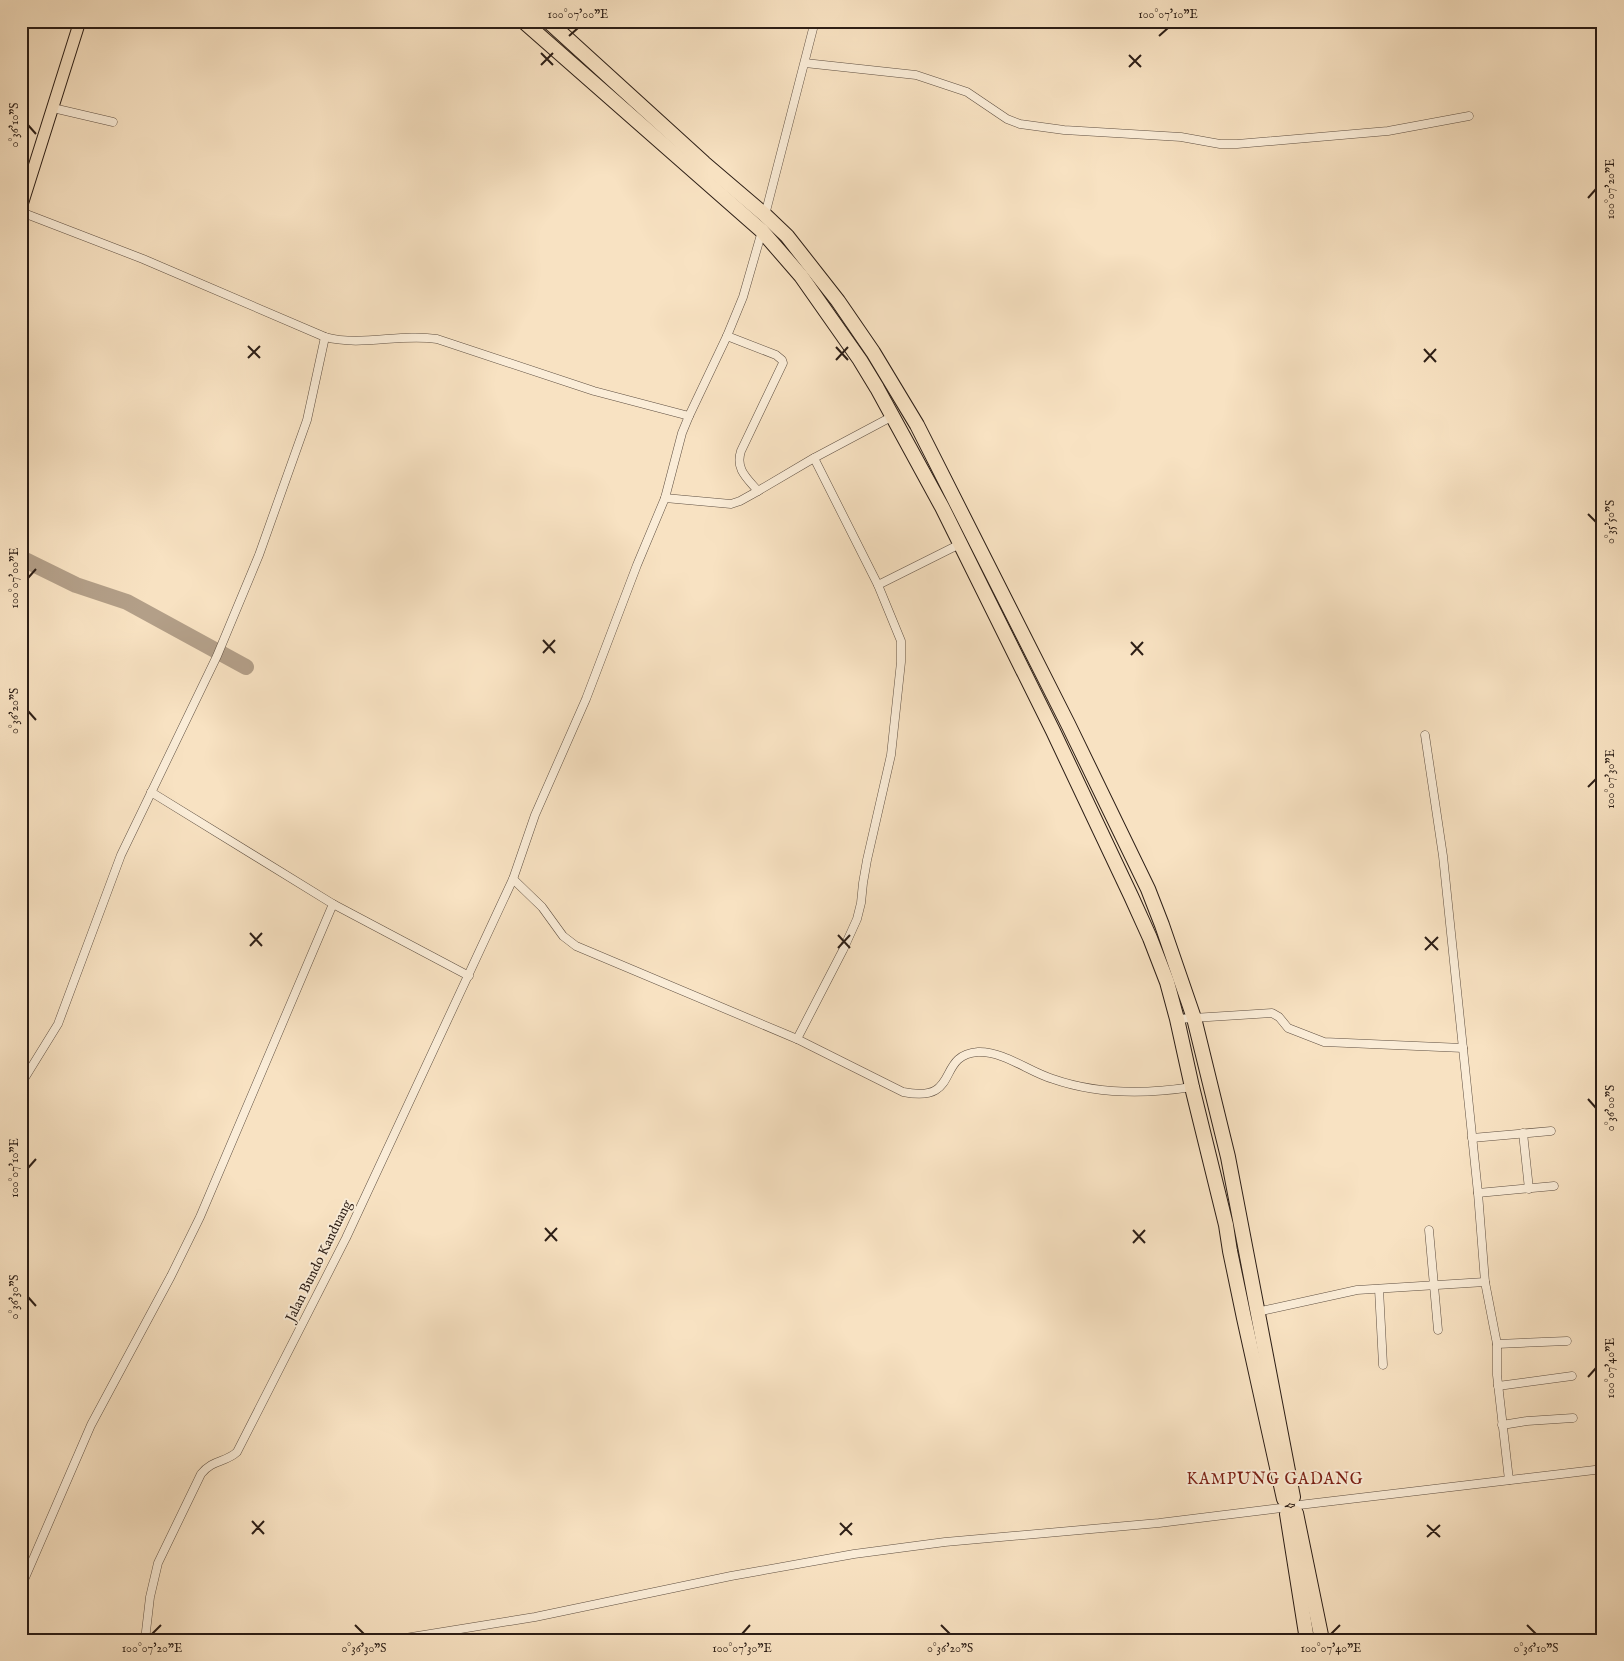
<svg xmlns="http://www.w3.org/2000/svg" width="1624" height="1661" font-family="'IM FELL English',serif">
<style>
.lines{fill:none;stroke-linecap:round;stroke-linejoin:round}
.river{stroke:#b39f88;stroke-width:16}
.street-casing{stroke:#5f4f41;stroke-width:9}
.primary-casing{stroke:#2c1e16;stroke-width:13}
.highway-casing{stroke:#2c1e16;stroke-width:16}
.street{stroke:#faecd7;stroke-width:8}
.primary{stroke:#f8e2c2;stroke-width:11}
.highway{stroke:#f8e2c2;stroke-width:14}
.ticks{fill:none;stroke:#2c1e16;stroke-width:2}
.labels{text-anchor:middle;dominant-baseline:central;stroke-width:4;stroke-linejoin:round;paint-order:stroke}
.street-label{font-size:14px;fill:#2c1e16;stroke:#faecd7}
.quarter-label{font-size:16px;letter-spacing:1px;fill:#7a1f14;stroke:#faecd7}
.neatline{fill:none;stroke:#2c1e16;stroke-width:2}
.ticks-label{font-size:12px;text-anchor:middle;fill:#2c1e16}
</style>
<rect width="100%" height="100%" fill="#f8e2c2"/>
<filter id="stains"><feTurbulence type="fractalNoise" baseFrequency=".004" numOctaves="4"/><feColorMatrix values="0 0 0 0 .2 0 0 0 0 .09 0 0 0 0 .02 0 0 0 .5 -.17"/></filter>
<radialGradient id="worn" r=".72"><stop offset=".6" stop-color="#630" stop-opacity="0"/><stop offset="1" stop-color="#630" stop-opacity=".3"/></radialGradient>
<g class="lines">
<!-- river -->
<path class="river" d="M21 558 76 585 127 602 246 667"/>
<!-- street casing -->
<g class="street-casing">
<g id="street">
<path d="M805 63 916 75 967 92 1007 119 1020 124 1064 130 1181 137 1220 144H1237L1388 131 1469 116"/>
<path d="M53 108 113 122"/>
<path d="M21 212 143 259 325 337C362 347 400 333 437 339L594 391 689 416 727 336"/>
<path d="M765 215 815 21"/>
<path d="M762 231 743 297 727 336 776 355 782 360 783 363 741 451C735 469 747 478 758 491L814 458 893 416"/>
<path d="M665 498 731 504 740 501 758 491"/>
<path d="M878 585 960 544"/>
<path d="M1425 735 1443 856 1478 1193 1485 1282 1497 1344V1375L1509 1480"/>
<path d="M151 792 333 904 469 976"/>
<path d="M513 879 542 907 563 936 576 946 797 1039 903 1092C962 1104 935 1055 978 1052 1004 1051 1029 1072 1053 1079 1096 1094 1147 1094 1192 1087"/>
<path d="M1177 1019 1272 1013 1279 1017 1288 1028 1324 1042 1463 1048"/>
<path d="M797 1039 843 950 857 919 861 903 863 883 867 860 891 755 901 662V641L878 585 814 458"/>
<path d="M21 1084 58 1024 121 855 217 656 259 555 307 420 325 337"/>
<path d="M1523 1133 1529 1189"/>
<path d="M1472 1138 1551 1131"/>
<path d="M1478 1193 1554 1186"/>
<path d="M1429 1230 1438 1330"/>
<path d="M1379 1289 1383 1365"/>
<path d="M1257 1312 1357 1290 1485 1282"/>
<path d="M1497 1344 1567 1341"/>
<path d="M1498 1386 1572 1376"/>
<path d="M1502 1425 1527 1421 1573 1418"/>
<path d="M1299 1505 1603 1469"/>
<path d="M21 1587 91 1425 171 1276 200 1217 333 904"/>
<path d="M145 1640 150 1597 158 1563 201 1474C213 1459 225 1463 237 1452L346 1238 513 879 535 815 586 699 637 565 665 498 682 433 689 416"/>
<path d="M393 1640 535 1617 731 1576 854 1554 945 1542 1159 1523 1281 1508"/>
</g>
</g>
<!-- primary casing -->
<g class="primary-casing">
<path id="primary" d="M21 208 80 21"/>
</g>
<!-- highway casing -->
<g class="highway-casing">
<g id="highway">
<path d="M523 21 762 231 801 276 860 360 877 388 942 507 1053 731 1131 896 1150 938 1167 982 1177 1019 1192 1087 1226 1225 1230 1251 1244 1318 1284 1499"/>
<path d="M548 21 704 163 765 215 787 236 838 301 873 352 917 425 1068 724 1148 889 1162 925 1194 1018 1228 1157 1293 1497"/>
<path d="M1296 1513 1322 1640"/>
<path d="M1287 1514 1307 1640"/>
</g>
</g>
<!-- street -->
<use href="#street" class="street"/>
<!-- primary -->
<use href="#primary" class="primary"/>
<!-- highway -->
<use href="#highway" class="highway"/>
</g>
<!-- ticks -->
<path class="ticks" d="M569 36 578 28M1159 36 1168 28M541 53 553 65M1129 55 1141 67M541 65 553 53M1129 67 1141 55M28 125 36 134M1588 198 1596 189M248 346 260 358M836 347 848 360M1424 349 1436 362M248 358 260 346M836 360 848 347M1424 362 1436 349M1588 514 1596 522M28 578 36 569M543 640 555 653M1131 642 1143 655M543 653 555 640M1131 655 1143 642M28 711 36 720M1588 787 1596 779M250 933 262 946M838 935 850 948M1425 937 1438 950M250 946 262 933M838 948 850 935M1425 950 1438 937M1588 1099 1596 1108M28 1168 36 1159M545 1228 557 1241M1133 1230 1145 1243M545 1241 557 1228M1133 1243 1145 1230M28 1297 36 1306M1588 1377 1596 1368M252 1521 264 1534M840 1523 852 1535M1427 1525 1440 1537M252 1534 264 1521M840 1535 852 1523M1427 1537 1440 1525M355 1625 364 1634M941 1625 950 1634M1527 1625 1536 1634M152 1634 161 1625M742 1634 750 1625M1331 1634 1340 1625"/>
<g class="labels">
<!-- street labels -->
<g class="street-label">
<text transform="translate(319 1261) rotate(-64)">Jalan Bundo Kanduang</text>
</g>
<!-- quarter labels -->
<g class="quarter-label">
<text x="1275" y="1480">KAMPUNG GADANG</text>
</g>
</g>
<!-- margin -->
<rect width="1624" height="1661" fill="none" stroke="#f8e2c2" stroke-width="55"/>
<rect x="28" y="28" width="1568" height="1606" class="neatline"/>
<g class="ticks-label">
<text x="578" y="18">100°07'00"E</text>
<text x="1168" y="18">100°07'10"E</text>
<text transform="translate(14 125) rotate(-90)" y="4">0°36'10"S</text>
<text transform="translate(1610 189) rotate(-90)" y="4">100°07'20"E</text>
<text transform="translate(1610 522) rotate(-90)" y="4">0°35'50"S</text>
<text transform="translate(14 578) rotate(-90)" y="4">100°07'00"E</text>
<text transform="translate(14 711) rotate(-90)" y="4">0°36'20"S</text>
<text transform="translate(1610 779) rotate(-90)" y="4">100°07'30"E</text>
<text transform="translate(1610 1108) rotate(-90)" y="4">0°36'00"S</text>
<text transform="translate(14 1168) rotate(-90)" y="4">100°07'10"E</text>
<text transform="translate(14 1297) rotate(-90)" y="4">0°36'30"S</text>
<text transform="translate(1610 1368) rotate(-90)" y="4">100°07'40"E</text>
<text x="152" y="1652">100°07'20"E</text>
<text x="364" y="1652">0°36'30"S</text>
<text x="742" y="1652">100°07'30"E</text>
<text x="950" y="1652">0°36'20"S</text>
<text x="1331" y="1652">100°07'40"E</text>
<text x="1536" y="1652">0°36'10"S</text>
</g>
<rect width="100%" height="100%" filter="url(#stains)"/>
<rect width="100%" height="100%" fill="url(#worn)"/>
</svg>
